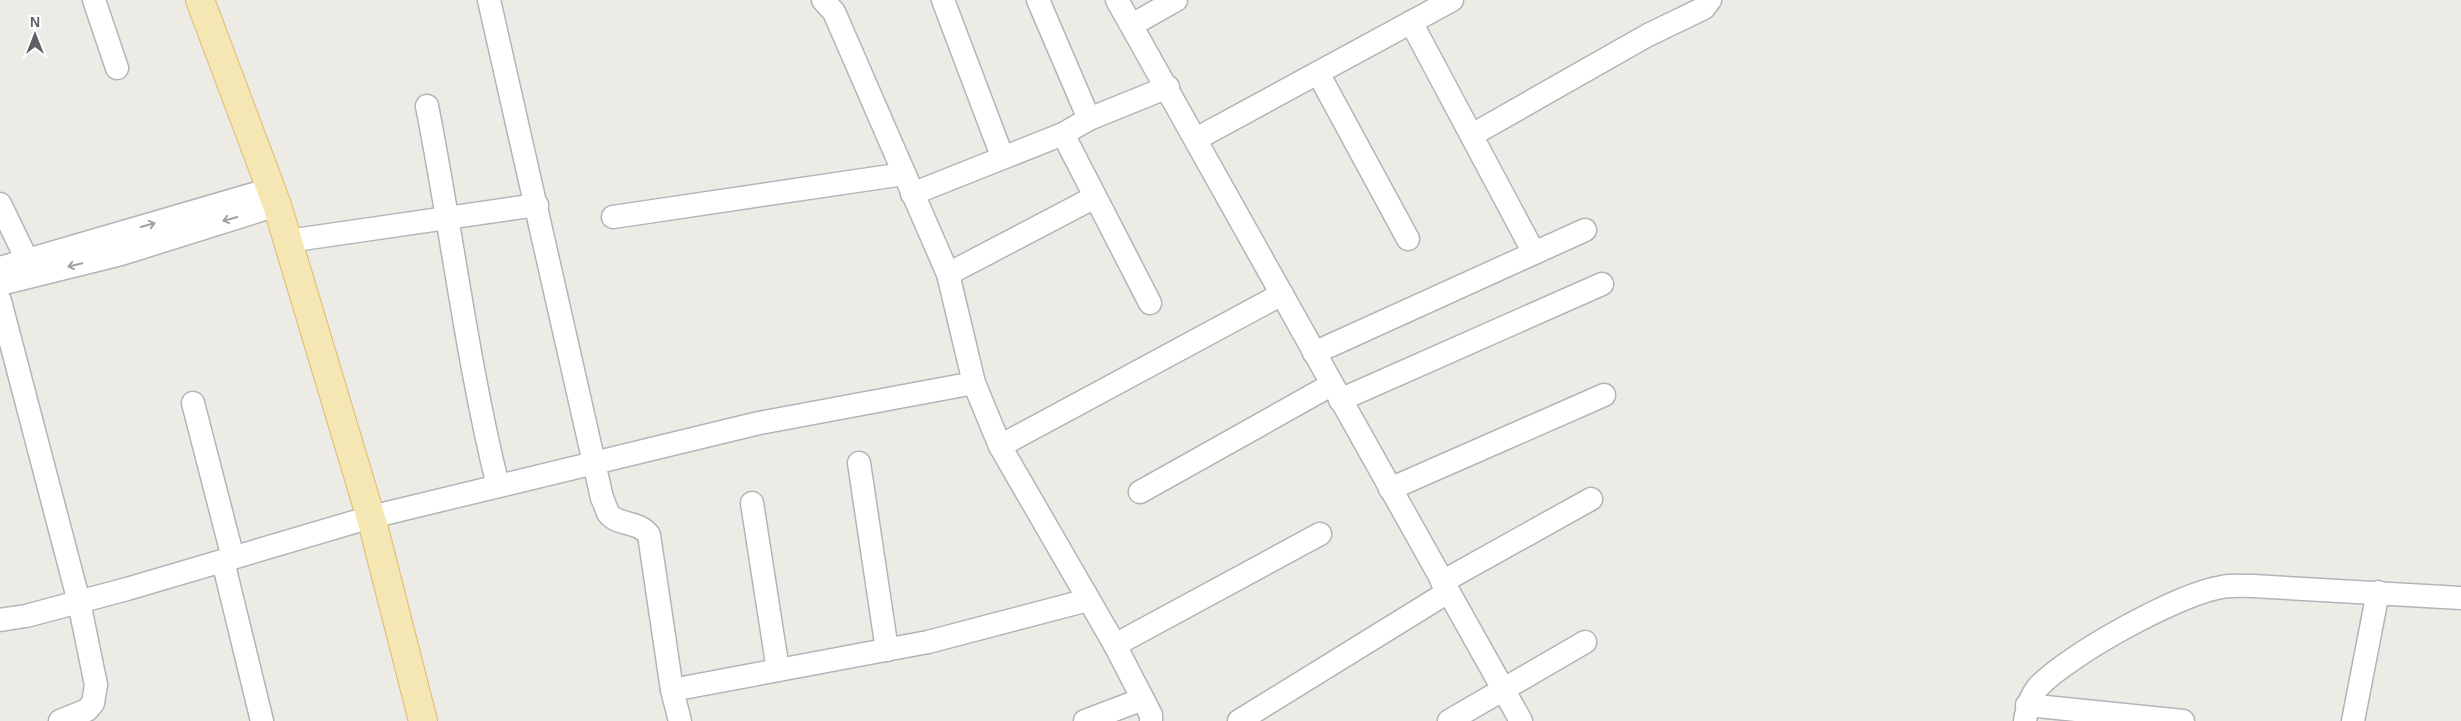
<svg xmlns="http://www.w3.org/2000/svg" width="2461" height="721" font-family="Helvetica,sans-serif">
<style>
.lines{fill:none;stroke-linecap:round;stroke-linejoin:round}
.minor-casing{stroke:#b2b5b8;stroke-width:25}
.major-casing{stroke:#dfb96d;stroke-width:30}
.minor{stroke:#fff;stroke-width:22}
.major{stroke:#f5e7b3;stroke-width:28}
.oneway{stroke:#9ea0a2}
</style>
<rect width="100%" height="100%" fill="#edebe5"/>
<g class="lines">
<!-- minor casing -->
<g class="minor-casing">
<g id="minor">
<path d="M94 0 117 68"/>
<path d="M489 0 602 498C604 502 606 508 608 513 617 526 638 520 649 535L672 690 680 721"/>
<path d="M823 0 834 12 948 274 974 383 1000 446 1115 645 1151 715V721"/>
<path d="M943 0 1002 156"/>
<path d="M1038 0 1089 119"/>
<path d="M1117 0 1521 721"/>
<path d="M1411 22 1534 253"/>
<path d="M1132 25 1176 0"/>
<path d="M1318 73 1408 239"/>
<path d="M427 106C452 232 467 361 498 486"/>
<path d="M1063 134 1150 303"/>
<path d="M1472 135 1648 35 1704 8 1710 0"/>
<path d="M1196 139 1452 0"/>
<path d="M912 194 1063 134 1089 119 1168 87"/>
<path d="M0 204 27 260"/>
<path d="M613 217 904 174"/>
<path d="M288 241 537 205"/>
<path d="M0 268 271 189"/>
<path d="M948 274 1095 197"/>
<path d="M0 284 121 254 277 205"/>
<path d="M0 301 79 602 96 685 93 703 87 710 60 721"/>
<path d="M1314 353 1585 230"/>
<path d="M1340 400 1602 284"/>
<path d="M193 403 233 558"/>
<path d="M1000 446 1282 294"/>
<path d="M859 463 887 650"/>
<path d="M1390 489 1604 395"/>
<path d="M1140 492 1331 385"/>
<path d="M752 503 778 670"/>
<path d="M223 561 262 721"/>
<path d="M1442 582 1591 499"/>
<path d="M0 620 26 616 127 589 371 517 759 423 974 383"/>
<path d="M1115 645 1320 534"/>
<path d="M672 690 928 642 1088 600"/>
<path d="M2027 705 2183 721"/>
<path d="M1085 721 1143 699"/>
<path d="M1239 721 1448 592"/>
<path d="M1449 721 1585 642"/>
<path d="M2025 721C2027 708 2030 696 2039 686 2070 654 2178 594 2222 587 2232 585 2243 586 2253 586L2461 598"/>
<path d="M2353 721 2378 592"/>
</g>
</g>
<!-- major casing -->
<g class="major-casing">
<path id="major" d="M200 0 277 205 373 525 423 721"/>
</g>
<!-- minor -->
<use href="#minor" class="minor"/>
<!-- major -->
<use href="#major" class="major"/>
</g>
<!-- one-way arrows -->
<defs><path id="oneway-shaft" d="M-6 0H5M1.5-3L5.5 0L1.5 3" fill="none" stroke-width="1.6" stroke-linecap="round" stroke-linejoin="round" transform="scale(1.25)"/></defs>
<g class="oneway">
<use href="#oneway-shaft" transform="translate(230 219) rotate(164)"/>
<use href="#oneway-shaft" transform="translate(148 225) rotate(-16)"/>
<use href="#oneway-shaft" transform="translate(75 265) rotate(166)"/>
</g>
<!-- north arrow -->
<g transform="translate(35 35)" stroke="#ffffff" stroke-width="4" paint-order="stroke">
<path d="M0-4L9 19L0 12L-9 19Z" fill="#5d6064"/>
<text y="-8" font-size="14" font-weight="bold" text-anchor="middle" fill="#5d6064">N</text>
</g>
</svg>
